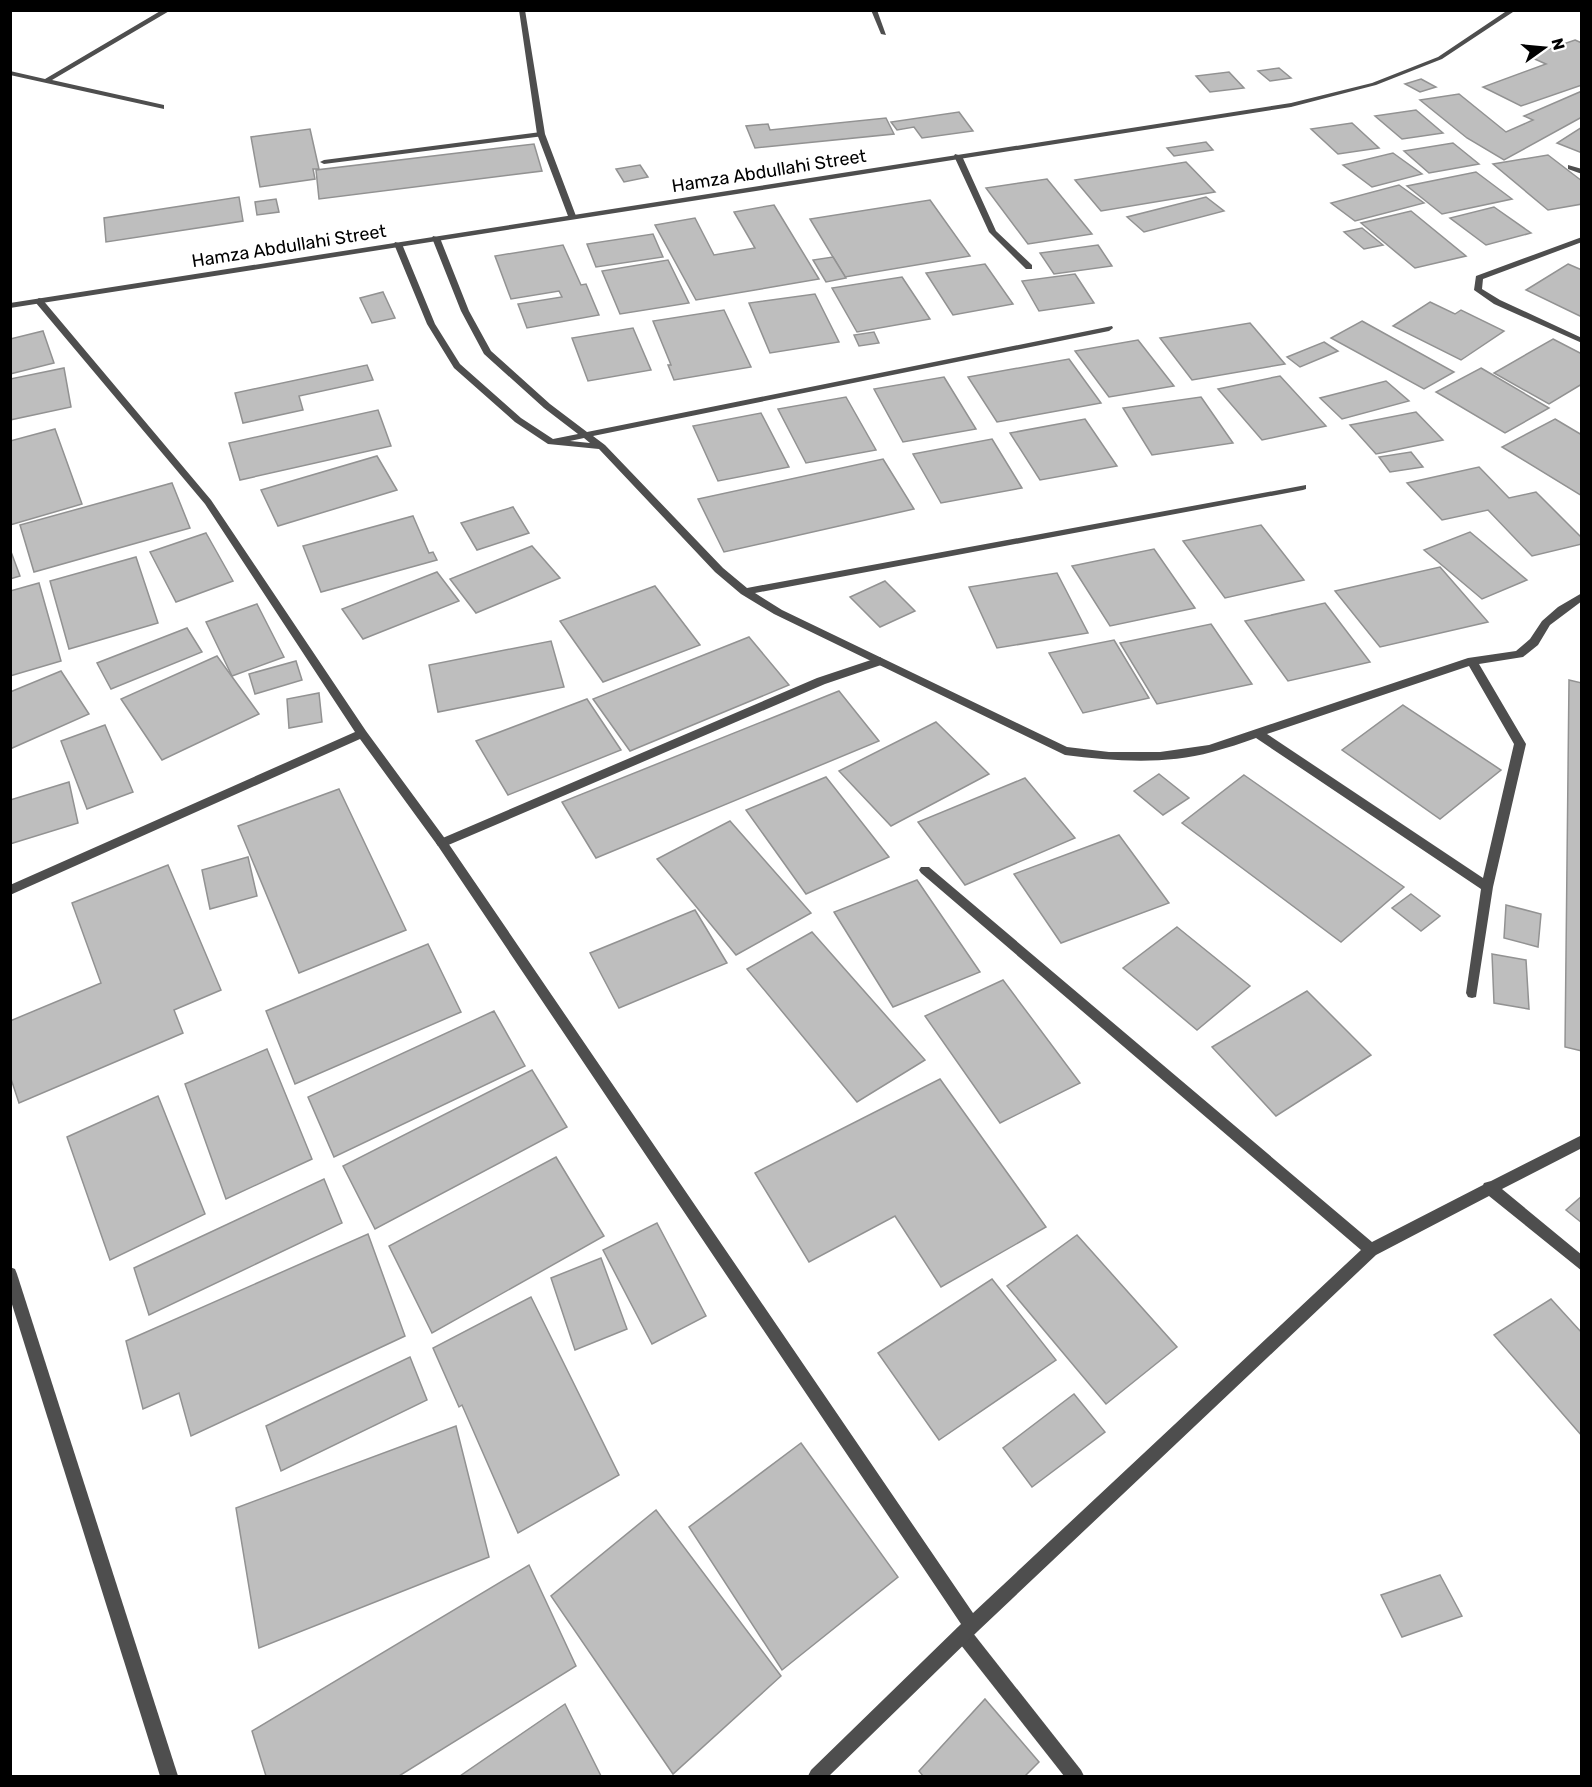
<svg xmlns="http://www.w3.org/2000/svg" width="1592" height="1787" font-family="Rubik,sans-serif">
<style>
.building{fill:#bebebe;stroke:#929292;stroke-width:1.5}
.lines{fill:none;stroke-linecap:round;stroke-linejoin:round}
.service{fill:#4e4e4e;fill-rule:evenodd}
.minor{fill:#4e4e4e;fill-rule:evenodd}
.tertiary{fill:#4e4e4e;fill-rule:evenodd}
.labels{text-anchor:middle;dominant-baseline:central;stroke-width:4.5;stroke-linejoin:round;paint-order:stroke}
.far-street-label{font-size:18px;fill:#000;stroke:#fff}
</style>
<rect width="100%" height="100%" fill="#fff"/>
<!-- building -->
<g class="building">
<path d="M1575 40 1582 43V85L1521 106 1483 87 1546 64 1528 56Z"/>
<path d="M1279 68 1291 78 1270 81 1258 71Z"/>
<path d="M1229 72 1244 88 1210 92 1196 76Z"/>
<path d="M1421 79 1436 87 1420 92 1405 84Z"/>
<path d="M1582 91V117L1504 160 1467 138 1420 100 1459 94 1506 132 1533 120 1524 116Z"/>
<path d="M1416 110 1443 133 1402 139 1375 116Z"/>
<path d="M959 112 973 131 922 138 914 127 897 130 891 122Z"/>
<path d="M886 118 894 134 755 148 746 126 768 124 770 130Z"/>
<path d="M1352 123 1379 148 1338 154 1311 129Z"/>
<path d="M1582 127V153L1557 143Z"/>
<path d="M310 129 319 169H313L315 179 260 187 251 137Z"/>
<path d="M1206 142 1213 150 1174 156 1167 148Z"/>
<path d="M1453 143 1479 164 1429 173 1404 151Z"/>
<path d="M534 144 542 171 319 199 316 170Z"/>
<path d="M1393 153 1422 174 1372 187 1343 165Z"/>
<path d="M1548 155 1582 181V204L1548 210 1493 164Z"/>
<path d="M1186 162 1215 192 1101 211 1075 180Z"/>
<path d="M640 165 648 177 624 182 616 169Z"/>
<path d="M1476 172 1512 199 1442 214 1407 186Z"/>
<path d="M1047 179 1092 234 1028 244 986 188Z"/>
<path d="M1399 185 1424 203 1355 221 1331 203Z"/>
<path d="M239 197 243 221 106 242 104 218Z"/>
<path d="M1206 197 1224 211 1144 232 1127 217Z"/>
<path d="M276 199 279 212 257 215 255 202Z"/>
<path d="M930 200 970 256 845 277 810 219Z"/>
<path d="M774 205 819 279 696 300 655 225 695 218 714 255 755 248 734 212Z"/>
<path d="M1494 207 1531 233 1486 245 1450 218Z"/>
<path d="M1411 211 1466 256 1415 268 1361 223Z"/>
<path d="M1362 228 1383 245 1364 249 1344 232Z"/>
<path d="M653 234 663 257 596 267 587 244Z"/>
<path d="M563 245 581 285 586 284 599 315 527 328 518 304 562 297 559 291 511 299 495 256Z"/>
<path d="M1098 245 1112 266 1054 274 1040 253Z"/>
<path d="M833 257 846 278 826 282 813 260Z"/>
<path d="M668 260 689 303 620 314 602 271Z"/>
<path d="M985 264 1013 304 953 315 926 273Z"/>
<path d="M1568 264 1582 270V317L1526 290Z"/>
<path d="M1075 274 1094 303 1039 311 1022 281Z"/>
<path d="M902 277 930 319 857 332 832 288Z"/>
<path d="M383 292 395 318 372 323 360 298Z"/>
<path d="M815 294 839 342 770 353 749 303Z"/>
<path d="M1430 302 1455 314 1461 310 1504 331 1461 360 1393 326Z"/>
<path d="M724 310 751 367 674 380 668 365H671L653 321Z"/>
<path d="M1362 321 1454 372 1424 389 1331 338Z"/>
<path d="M1250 323 1285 364 1192 380 1160 338Z"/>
<path d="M633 328 651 370 588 381 572 338Z"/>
<path d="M43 331 54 363 10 374V339Z"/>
<path d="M874 332 879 343 859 346 854 335Z"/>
<path d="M1553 339 1582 354V384L1549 404 1494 373Z"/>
<path d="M1138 340 1174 386 1109 397 1075 351Z"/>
<path d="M1324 342 1338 351 1300 367 1287 357Z"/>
<path d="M1069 359 1101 403 997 422 968 377Z"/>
<path d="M367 365 373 380 299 396 303 410 243 423 235 393Z"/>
<path d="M64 368 71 407 10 420V379Z"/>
<path d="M1481 368 1549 408 1505 433 1436 392Z"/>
<path d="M1280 376 1326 426 1262 440 1218 389Z"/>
<path d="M944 377 976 429 903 442 874 389Z"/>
<path d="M1386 381 1409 401 1342 419 1320 398Z"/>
<path d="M846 397 876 450 806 463 778 409Z"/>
<path d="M1201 397 1233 443 1152 455 1123 408Z"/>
<path d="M378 410 391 446 240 480 229 443Z"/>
<path d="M1416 412 1443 440 1376 454 1350 425Z"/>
<path d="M761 413 789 467 718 481 693 426Z"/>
<path d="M1085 419 1117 466 1040 480 1010 433Z"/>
<path d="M1555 419 1582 435V496L1502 447Z"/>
<path d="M55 429 82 504 10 525V441Z"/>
<path d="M992 439 1022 488 941 503 913 454Z"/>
<path d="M1411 452 1423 467 1390 472 1379 457Z"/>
<path d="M377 456 397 490 278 526 261 490Z"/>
<path d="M883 459 914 509 724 552 698 499Z"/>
<path d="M1479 467 1509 498 1536 492 1582 538V544L1532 556 1488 510 1442 520 1407 483Z"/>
<path d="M172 483 190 528 34 572 20 525Z"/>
<path d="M513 507 529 533 477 550 461 523Z"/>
<path d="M413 516 429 553 433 552 437 560 321 592 303 546Z"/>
<path d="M1261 525 1304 580 1225 598 1183 541Z"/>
<path d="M1470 532 1527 580 1482 599 1424 550Z"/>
<path d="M206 533 233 581 176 602 150 552Z"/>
<path d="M532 546 560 578 476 613 450 579Z"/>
<path d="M10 549 20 576 10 579Z"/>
<path d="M1154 549 1195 608 1110 626 1072 566Z"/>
<path d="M136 557 158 623 69 649 50 581Z"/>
<path d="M1440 567 1488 622 1380 647 1335 591Z"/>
<path d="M437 572 459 601 363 639 342 609Z"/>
<path d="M1057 573 1088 633 997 648 969 587Z"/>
<path d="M885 581 915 611 880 627 850 597Z"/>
<path d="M39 583 61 661 10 676V591Z"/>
<path d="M655 586 700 645 603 682 560 621Z"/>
<path d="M1325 603 1370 662 1288 681 1245 621Z"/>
<path d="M257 604 284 657 232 676 206 622Z"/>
<path d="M1211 624 1252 684 1157 704 1120 643Z"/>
<path d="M187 628 202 652 111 689 97 663Z"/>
<path d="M749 637 789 685 630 751 593 699Z"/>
<path d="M1114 640 1149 698 1083 713 1049 653Z"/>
<path d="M551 641 564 687 438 712 429 665Z"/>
<path d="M217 656 259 714 162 760 121 699Z"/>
<path d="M296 661 302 680 255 694 249 674Z"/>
<path d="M61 671 89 714 10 749V692Z"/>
<path d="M1569 680 1582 683V1051L1565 1047Z"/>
<path d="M839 691 879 741 596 858 562 802Z"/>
<path d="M319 693 322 722 289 728 287 699Z"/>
<path d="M587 699 621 750 508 795 476 741Z"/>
<path d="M1403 705 1501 770 1440 819 1342 750Z"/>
<path d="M936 722 989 774 891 826 839 771Z"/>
<path d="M105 725 133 792 87 809 61 741Z"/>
<path d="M1159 774 1189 798 1163 815 1134 791Z"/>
<path d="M1244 775 1404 887 1341 942 1182 823Z"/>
<path d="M826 777 889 857 806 894 746 810Z"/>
<path d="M1025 778 1075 838 965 885 918 822Z"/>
<path d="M69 782 78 823 10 844V800Z"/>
<path d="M339 789 406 930 299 973 238 826Z"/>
<path d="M730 821 811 913 736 955 657 859Z"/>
<path d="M1119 835 1169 903 1061 943 1014 874Z"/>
<path d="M248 857 257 896 210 909 202 870Z"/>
<path d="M168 865 221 990 174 1010 183 1033 19 1103 10 1076V1021L101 983 72 903Z"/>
<path d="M917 880 980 972 893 1007 834 912Z"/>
<path d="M1411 894 1440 916 1421 931 1392 908Z"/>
<path d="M1506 905 1541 914 1538 947 1504 938Z"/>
<path d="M695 910 727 963 619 1008 590 953Z"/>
<path d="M1177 927 1250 986 1197 1030 1123 968Z"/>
<path d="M812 932 925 1060 857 1102 747 969Z"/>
<path d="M428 944 461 1012 295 1084 266 1011Z"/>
<path d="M1492 954 1526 960 1529 1009 1494 1003Z"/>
<path d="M1003 980 1080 1083 1000 1123 925 1016Z"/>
<path d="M1307 991 1371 1055 1276 1116 1212 1047Z"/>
<path d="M494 1011 525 1066 334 1157 308 1097Z"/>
<path d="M267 1049 312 1159 226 1199 185 1084Z"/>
<path d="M532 1070 567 1127 375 1229 343 1166Z"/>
<path d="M940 1079 1046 1227 941 1287 895 1216 809 1262 755 1173Z"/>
<path d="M158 1096 205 1214 110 1260 67 1137Z"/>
<path d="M556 1157 604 1236 432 1333 389 1246Z"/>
<path d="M324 1179 342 1223 149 1315 134 1268Z"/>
<path d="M1582 1196V1223L1566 1210Z"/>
<path d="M657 1223 706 1316 652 1344 603 1250Z"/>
<path d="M368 1234 405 1336 191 1436 179 1393 143 1409 126 1341Z"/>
<path d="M1077 1235 1177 1347 1106 1404 1007 1286Z"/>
<path d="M601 1258 627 1329 575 1350 551 1278Z"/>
<path d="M992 1279 1056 1360 939 1440 878 1353Z"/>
<path d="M531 1297 619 1475 518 1533 462 1405 459 1407 433 1348Z"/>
<path d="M1551 1299 1582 1333V1436L1494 1335Z"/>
<path d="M410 1357 427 1400 281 1471 266 1426Z"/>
<path d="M1074 1394 1105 1432 1032 1487 1003 1448Z"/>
<path d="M456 1426 489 1557 259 1648 236 1508Z"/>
<path d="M801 1443 898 1577 782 1670 689 1527Z"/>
<path d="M656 1510 781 1676 673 1774 551 1596Z"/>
<path d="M529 1565 576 1666 399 1776H266L252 1731Z"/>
<path d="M1440 1575 1462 1616 1402 1637 1381 1595Z"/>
<path d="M985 1699 1039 1762 1025 1776H923L919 1771Z"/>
<path d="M565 1704 601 1776H460Z"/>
</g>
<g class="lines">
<!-- service -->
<g class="service">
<path d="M541 132H544V136L324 164 320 162 324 160Z"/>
<path d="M955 154 962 156 996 231 1032 265V269H1026L989 232 954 156Z"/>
<path d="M1568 165 1582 169V174L1568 169Z"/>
<path d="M880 657 885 661 884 664 825 684 446 846H438L436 843 438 840 817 678Z"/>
<path d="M963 1626 969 1628 1081 1770 1084 1776H1064L957 1640 955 1634 957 1628Z"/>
</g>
<!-- minor -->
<g class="minor">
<path d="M162 10H171L52 80 164 105V109L10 75V71L45 79Z"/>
<path d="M519 10H525L545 134 576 216 575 218 568 216 537 134Z"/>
<path d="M871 10H877L886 35 881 34Z"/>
<path d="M433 236 440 238 469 311 491 351 550 404 587 432 1112 326 1113 328 1109 331 593 436 605 445 723 568 747 588 1306 485V489L1303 490 755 593 782 610 1067 747 1109 752H1160L1209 745 1468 658 1516 651 1530 639 1542 621 1558 607 1582 593V601L1550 625 1538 645 1523 657 1479 664 1526 744 1493 887 1476 997 1472 998 1468 997 1466 993 1481 889 1256 738C1242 743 1227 748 1212 752 1165 765 1113 761 1065 755L774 614 741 594 715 572 599 449 548 444 515 422 454 368 427 324 394 244 395 242 402 244 435 324 460 364 521 418 553 439 578 434 544 408 484 354 461 311 432 238ZM584 438 590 443 570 441ZM1469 666 1514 744 1483 878 1267 734Z"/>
<path d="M1582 237V242L1483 279 1482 289 1500 300 1582 338V343L1494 304 1474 290 1476 276Z"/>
<path d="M39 298 42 299 211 500 366 731 446 840 973 1613 1361 1250 921 873 919 870 921 867H929L1372 1242 1483 1185 1484 1183 1491 1181 1582 1135V1148L1502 1189 1582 1255V1271L1489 1196 1376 1255 978 1631 829 1776H808L811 1770 961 1624 438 846 360 739 10 895V885L355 732 205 504 36 303 35 301Z"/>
<path d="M10 1267 15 1269 17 1274 178 1776H160L10 1298Z"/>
</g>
<!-- tertiary -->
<path class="tertiary" d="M1508 10H1516L1442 59 1376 85 1291 107 10 308V303L1291 103 1372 83 1438 57Z"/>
</g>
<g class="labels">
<!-- far-street labels -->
<g class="far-street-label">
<text transform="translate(769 171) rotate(-9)">Hamza Abdullahi Street</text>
<text transform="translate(289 246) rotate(-9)">Hamza Abdullahi Street</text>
</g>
</g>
<!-- border -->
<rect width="1592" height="1787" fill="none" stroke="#000000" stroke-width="24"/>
<!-- north arrow -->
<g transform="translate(1544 48) rotate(75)" stroke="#ffffff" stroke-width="4.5" paint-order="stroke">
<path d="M0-4.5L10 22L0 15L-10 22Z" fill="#000000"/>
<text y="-9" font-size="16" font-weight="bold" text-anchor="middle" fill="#000000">N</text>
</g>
</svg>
